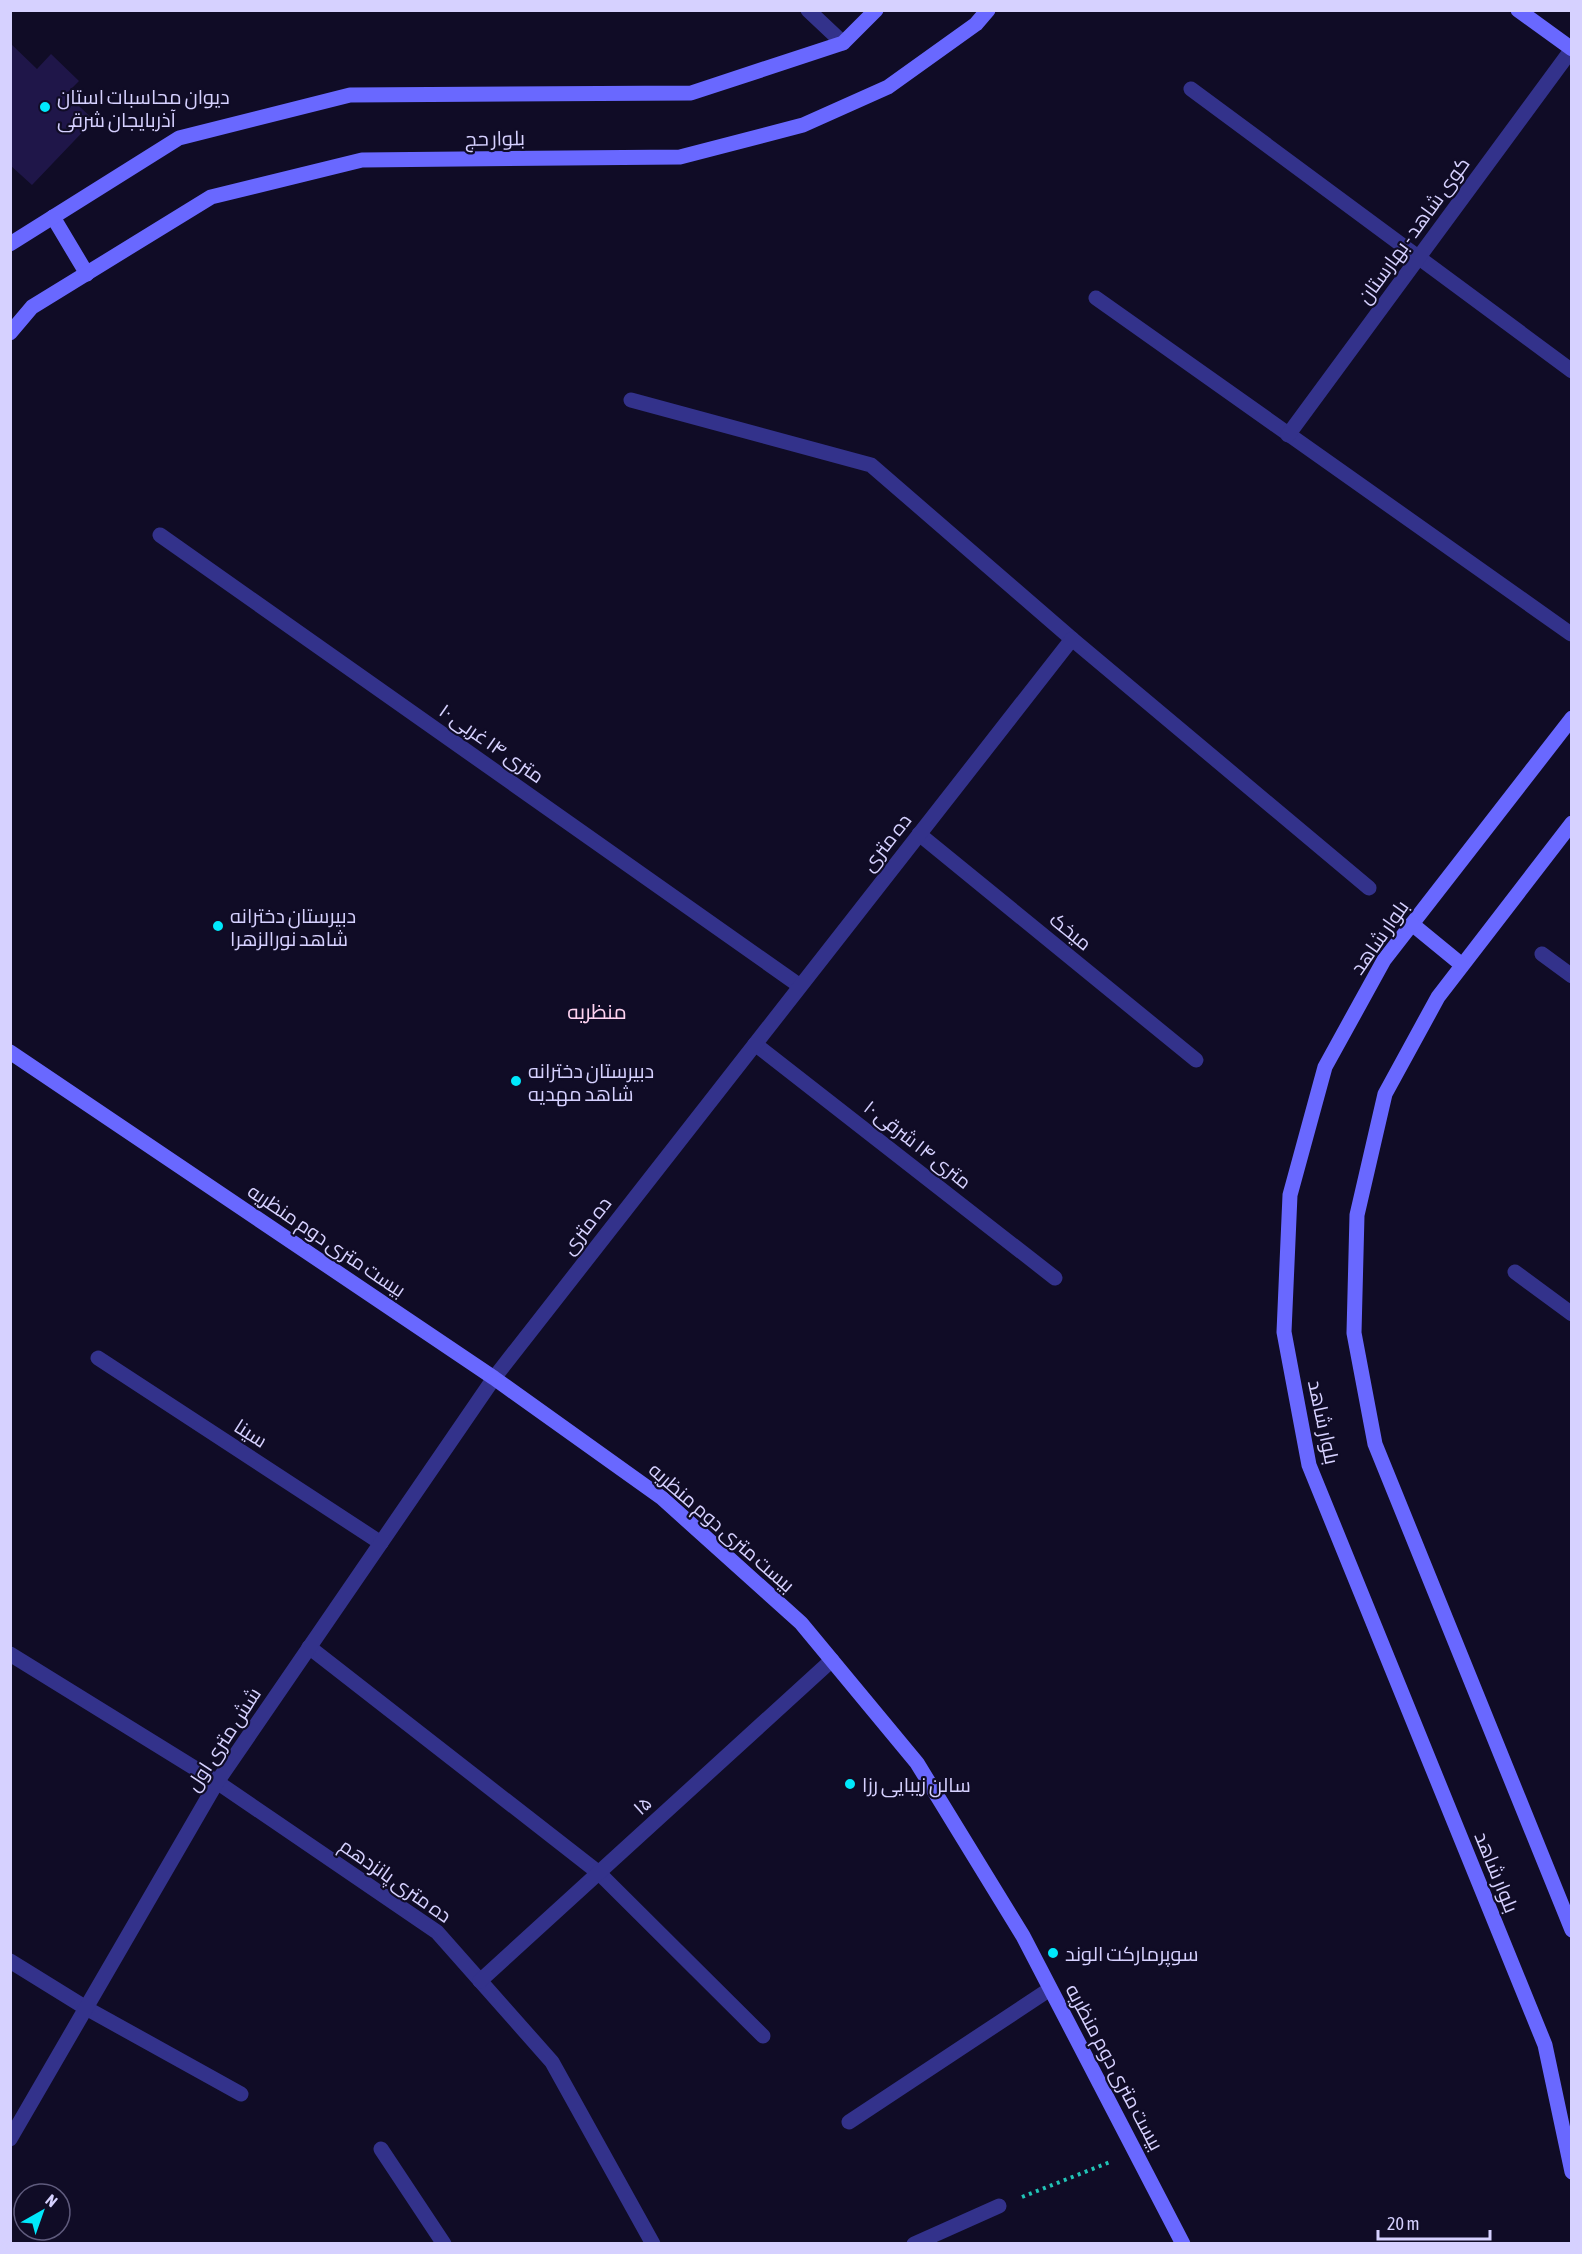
<svg xmlns="http://www.w3.org/2000/svg" width="1582" height="2254" font-family="'Asap Condensed',Cairo,sans-serif">
<style>
.building{fill:#1f1649}
.lines{fill:none;stroke-linecap:round;stroke-linejoin:round}
.path{stroke:#21c3b6;stroke-width:4;stroke-dasharray:3 4.5;stroke-linecap:butt}
.minor{stroke:#33328b;stroke-width:15}
.secondary{stroke:#6968ff;stroke-width:15}
.poi-dot{fill:#00e9fc;stroke:#100c26;stroke-width:2}
.labels{text-anchor:middle;dominant-baseline:central;stroke-width:4.5;stroke-linejoin:round;paint-order:stroke}
.poi-label{font-size:20px;fill:#d6d1ff;stroke:#100c26;text-anchor:start}
.street-label{font-size:20px;fill:#d6d1ff;stroke:#100c26}
.neighbourhood-label{font-size:21px;fill:#ffd3f0;stroke:#100c26}
</style>
<rect width="100%" height="100%" fill="#100c26"/>
<!-- building -->
<path class="building" d="M10 43 37 69 51 54 79 81 66 94 94 120 32 185 10 165Z"/>
<g class="lines">
<!-- path -->
<path class="path" d="M1022 2197 1110 2162"/>
<!-- minor -->
<g class="minor">
<path d="M808 10 843 43"/>
<path d="M1191 89 1572 371"/>
<path d="M1096 298 1571 634"/>
<path d="M631 400 871 465 1072 639"/>
<path d="M1288 435 1572 49"/>
<path d="M160 535 800 986"/>
<path d="M919 834 1196 1060"/>
<path d="M1542 954 1572 976"/>
<path d="M755 1044 1055 1278"/>
<path d="M1515 1272 1572 1314"/>
<path d="M98 1358 381 1543"/>
<path d="M309 1647 599 1873 763 2036"/>
<path d="M10 1654 217 1782 437 1932 552 2062 653 2244"/>
<path d="M10 1961 86 2008 241 2094"/>
<path d="M480 1981 832 1660"/>
<path d="M849 2122 1050 1989"/>
<path d="M10 2139 217 1782 494 1378 1072 639 1369 888"/>
<path d="M381 2149 444 2244"/>
<path d="M914 2244 999 2206"/>
</g>
<!-- secondary -->
<g class="secondary">
<path d="M1518 10 1572 49"/>
<path d="M53 217 87 274"/>
<path d="M10 244 179 138 350 95 691 93 843 43 876 10"/>
<path d="M10 333 32 307 211 197 362 160 680 157 803 125 888 87 976 24 988 10"/>
<path d="M1572 718 1384 960 1325 1067 1290 1195 1284 1332 1309 1465 1545 2045 1572 2172"/>
<path d="M1572 823 1438 997 1385 1094 1357 1215 1354 1333 1375 1444 1572 1930"/>
<path d="M1412 924 1462 965"/>
<path d="M10 1052 494 1378 662 1498 801 1623 917 1763 1023 1936 1183 2244"/>
</g>
</g>
<!-- markers -->
<g class="poi-dot">
<circle cx="45" cy="107" r="6"/>
<circle cx="218" cy="926" r="6"/>
<circle cx="516" cy="1081" r="6"/>
<circle cx="850" cy="1784" r="6"/>
<circle cx="1053" cy="1953" r="6"/>
</g>
<g class="labels">
<!-- poi labels -->
<g class="poi-label">
<text x="57" y="96">دیوان محاسبات استان<tspan x="57" dy="23">آذربایجان شرقی</tspan></text>
<text x="230" y="915">دبیرستان دخترانه<tspan x="230" dy="23">شاهد نورالزهرا</tspan></text>
<text x="528" y="1070">دبیرستان دخترانه<tspan x="528" dy="23">شاهد مهدیه</tspan></text>
<text x="862" y="1784">سالن زیبایی رزا</text>
<text x="1065" y="1953">سوپرمارکت الوند</text>
</g>
<!-- street labels -->
<g class="street-label">
<text transform="translate(495 138) rotate(-1)">بلوار حج</text>
<text transform="translate(1413 230) rotate(-54)">کوی شاهد - بهارستان</text>
<text transform="translate(492 743) rotate(35)">۱۰ متری ۱۴ غربی</text>
<text transform="translate(886 842) rotate(-52)">ده متری</text>
<text transform="translate(1071 931) rotate(39)">میخک</text>
<text transform="translate(1379 937) rotate(-55)">بلوار شاهد</text>
<text transform="translate(918 1144) rotate(38)">۱۰ متری ۱۴ شرقی</text>
<text transform="translate(586 1225) rotate(-52)">ده متری</text>
<text transform="translate(327 1240) rotate(34)">بیست متری دوم منظریه</text>
<text transform="translate(1324 1422) rotate(78)">بلوار شاهد</text>
<text transform="translate(251 1433) rotate(33)">سینا</text>
<text transform="translate(722 1527) rotate(41)">بیست متری دوم منظریه</text>
<text transform="translate(223 1739) rotate(-57)">شش متری اول</text>
<text transform="translate(642 1805) rotate(-42)">۱۵</text>
<text transform="translate(1497 1872) rotate(68)">بلوار شاهد</text>
<text transform="translate(396 1880) rotate(35)">ده متری پانزدهم</text>
<text transform="translate(1115 2067) rotate(62)">بیست متری دوم منظریه</text>
</g>
<!-- neighbourhood labels -->
<g class="neighbourhood-label">
<text x="597" y="1011">منظریه</text>
</g>
</g>
<!-- border -->
<rect width="1582" height="2254" fill="none" stroke="#d6d1ff" stroke-width="24"/>
<!-- north arrow -->
<g transform="translate(42 2212) rotate(40)"><circle r="28" fill="#100c26" stroke="#5f5b7d" stroke-width="1.5"/>
<path d="M0-4.5L10 22L0 15L-10 22Z" fill="#00e9fc"/>
<text y="-9" font-size="16" font-weight="bold" text-anchor="middle" fill="#d6d1ff">N</text>
</g>
<!-- scale -->
<path d="M1378 2230v9h112v-9" fill="none" stroke="#d6d1ff" stroke-width="3"/>
<text x="1387" y="2230" font-size="18" fill="#d6d1ff" stroke="#100c26" stroke-width="4.5" paint-order="stroke">20 m</text>
</svg>
